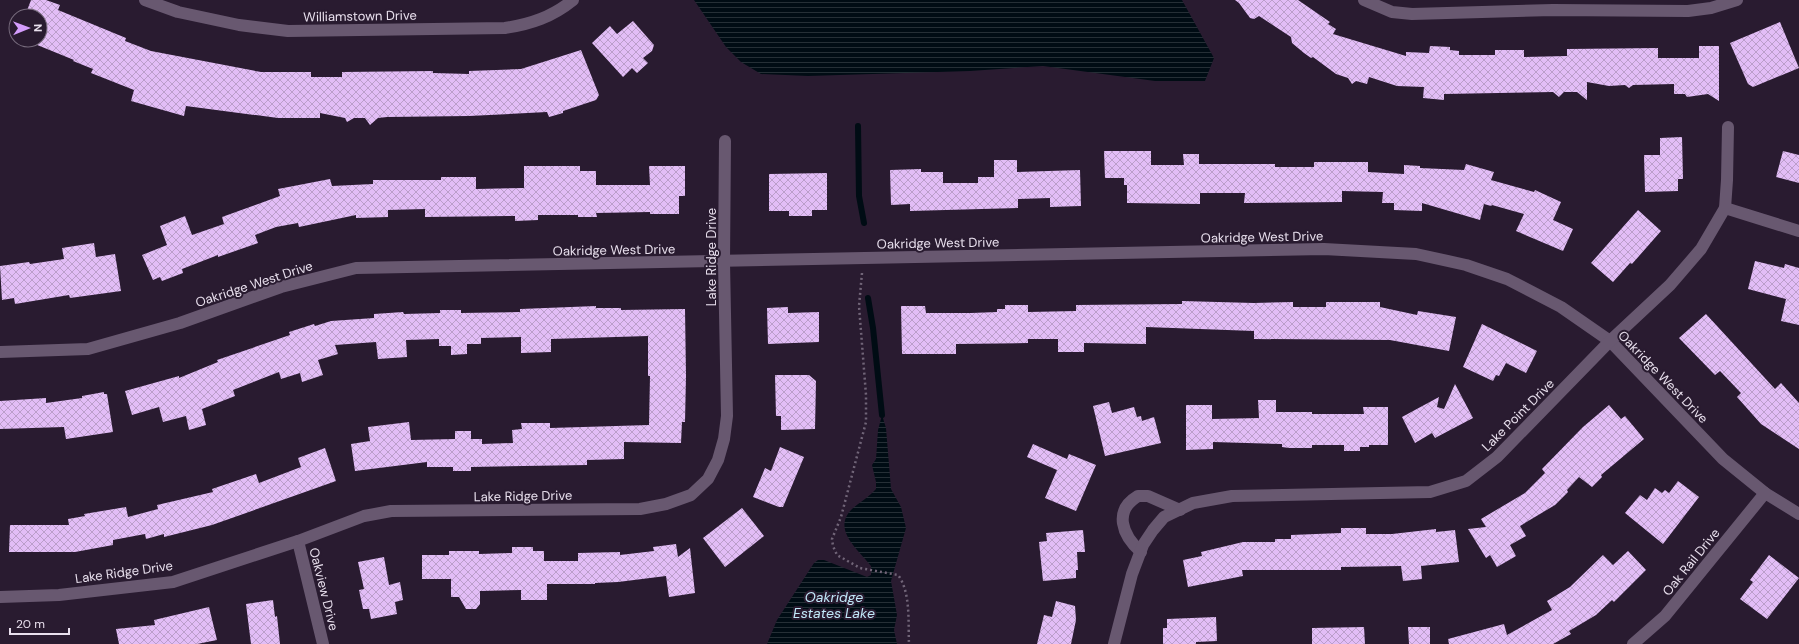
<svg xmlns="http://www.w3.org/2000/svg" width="1799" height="644" font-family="'DM Sans',sans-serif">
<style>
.water{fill:url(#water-rules)}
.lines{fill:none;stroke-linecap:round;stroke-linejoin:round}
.stream{stroke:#000c14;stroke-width:6}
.building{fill:url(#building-cross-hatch)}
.path{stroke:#716578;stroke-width:2.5;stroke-dasharray:2 3;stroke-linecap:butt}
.street{stroke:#685870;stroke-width:12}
.labels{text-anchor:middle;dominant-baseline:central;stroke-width:4;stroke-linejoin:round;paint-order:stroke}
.street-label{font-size:13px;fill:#e9e0ee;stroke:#291b30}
.water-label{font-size:14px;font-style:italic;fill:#c1e8f9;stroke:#291b30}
</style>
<defs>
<pattern id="water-rules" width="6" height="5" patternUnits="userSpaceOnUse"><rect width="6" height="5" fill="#000c14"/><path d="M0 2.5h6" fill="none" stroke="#252f36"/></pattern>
<pattern id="building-cross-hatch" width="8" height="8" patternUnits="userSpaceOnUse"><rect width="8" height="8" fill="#e2bdf6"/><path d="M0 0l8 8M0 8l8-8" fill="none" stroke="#bb9eca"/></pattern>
</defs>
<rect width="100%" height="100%" fill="#291b30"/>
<!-- water -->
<g class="water">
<path d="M694 0H1182L1214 58 1205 81H1155L1043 66 970 71 808 76 761 74 741 62 726 47Z"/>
<path d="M882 415 886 428 891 489 901 507 906 528 891 581 897 615 894 630 897 644H767L777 620 814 563 818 560H824L867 577 871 575V566C859 550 831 530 852 509 860 502 869 497 876 489V482L872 465 876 459 878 430Z"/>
</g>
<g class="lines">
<!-- stream -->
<g class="stream">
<path d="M858 126 859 196 864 223"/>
<path d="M868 298 873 328 882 415"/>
</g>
</g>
<!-- building -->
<g class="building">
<path d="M31 0H46L60 5 58 10 126 38 125 41 151 51 261 72H311V77H342V72L433 71V73L469 74V71L521 69 581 50 599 95 596 100 563 111V113L549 117 547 112 469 116 387 117 378 118 370 125 365 118H354L347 122 345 118 320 113V118H278L186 106 184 116 131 101 134 90 91 73 93 69 73 61 74 60 25 40H40V16H25Z"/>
<path d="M1235 0H1298L1330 22 1328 24 1336 29 1333 34 1406 56V52L1429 53 1430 46 1450 47V50L1459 51V55H1495V50H1524V57L1567 56V49L1658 48V58H1699V46H1719V101L1708 94 1687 97 1685 94H1674V84L1633 85 1629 88 1625 85 1609 86 1587 82V100L1577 92H1564L1559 97 1553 92 1444 94V100L1423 98 1424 87 1397 86 1369 77 1367 84 1356 81 1352 84 1348 78 1336 74 1313 57 1311 58 1304 53 1292 43 1291 37 1259 16 1254 19 1250 18 1239 3Z"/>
<path d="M633 21 654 45 652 51 643 58 648 63 637 73 632 68 623 77 592 43 610 26 617 34Z"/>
<path d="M1780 22 1799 68 1753 87 1748 84 1730 43Z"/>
<path d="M1682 137 1683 179H1678V191L1645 192 1644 155H1660V138Z"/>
<path d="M1104 151H1151V165H1184L1183 154H1199V164H1275V167H1314V162H1368V172L1404 174V165L1420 166V168L1464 170 1466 164 1494 172 1491 180 1534 192 1535 190 1561 202 1553 220 1573 229 1563 251 1516 231 1524 214 1492 205 1491 206 1484 204 1480 220 1422 203V211L1394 210V203H1382L1383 192 1342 191V202L1244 203 1245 193H1200V204L1127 203V185H1124V178H1105Z"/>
<path d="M1783 151 1799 155V183L1776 177Z"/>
<path d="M994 160H1017V172L1080 170 1081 206 1050 207V198L1018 199V208L910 211V204L891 205 890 170 921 169V172H943V183H978V177H994Z"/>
<path d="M524 166H580V171H596V185H650L649 166H685V196H679V214H650V212L596 213 597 217H578V215H538V220L515 221V216L425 217V209L388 210V217L356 218V215L299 227 298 223 276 227 255 235 258 243 218 257V255L182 269 183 273 162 281 160 277 153 280 142 255 167 245 160 226 185 216 192 235 224 224 222 217 280 196 278 189 330 179 332 186 373 184V180H441V177H476V189L524 188Z"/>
<path d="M827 173V210H812V216H789V211H769V174Z"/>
<path d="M1638 210 1661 231 1632 264 1630 263 1613 282 1591 263Z"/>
<path d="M94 243 96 257 115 254 121 291 70 298 69 295 15 304 14 298 2 300 0 266 29 262 30 264 64 259 62 248Z"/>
<path d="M1755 261 1784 268 1785 264 1799 268V325L1781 321 1786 299 1748 289Z"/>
<path d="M1182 301 1254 303 1293 302V307H1326V302H1380V307L1417 315 1418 311 1456 317 1449 351 1390 340 1254 339V331L1146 327V344L1084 343V352H1058V339H1028V343L956 344V354H902L901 306H925L926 313H971L997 312V309H1005V305H1028V312L1076 311V305L1182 304Z"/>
<path d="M596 306V308H621V310L685 309 686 376 685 422H682L681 443 624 442V459L587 460V465L471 467V471H453V467H427V462L355 471 351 444 370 441 368 427 409 422 411 440 455 439V431H471V439H482V444L513 443 512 430 522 429 521 423H550V428L649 425 650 376H648V336L551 339V352L521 353V337L481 338V344H467V354L451 355V346H439V339L406 340 407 357 378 359 376 342 335 345 338 354 318 360 323 375 302 382 300 373 281 379 279 372 233 390 235 396 202 409 206 425 189 430 186 416 163 422 159 407 132 415 125 391 179 376V378L218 362 217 360 290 335 289 332 314 324 315 326 331 321 374 318V314L403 312 404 314 440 313V310H461V313L520 312V309Z"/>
<path d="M788 307V313L819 312V342L768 344 767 308Z"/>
<path d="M1706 314 1775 389 1781 383 1799 403V449L1761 424 1737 397 1741 393 1720 371 1715 375 1679 338Z"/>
<path d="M1482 324 1537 351 1526 373 1506 363 1499 376 1496 375 1493 381 1463 367Z"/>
<path d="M775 375H809L816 381 815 429 781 430V416H776Z"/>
<path d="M1455 384 1473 418 1435 438 1432 433 1415 443 1402 417 1439 397 1437 407 1444 409Z"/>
<path d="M104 392V394H107L113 432 66 439 64 427 0 429V401L46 398V403L82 398V396Z"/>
<path d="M1258 400H1276V412H1312V414H1364L1363 407H1388V445H1369V447H1360V451H1344V445H1312V448H1289L1282 447V444L1213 442V449L1186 450V405H1212V419L1259 418Z"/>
<path d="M1109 402 1112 413 1134 407 1137 417 1141 416 1142 421 1154 417 1161 443 1105 456 1093 406Z"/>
<path d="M1609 405 1621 419 1625 416 1644 439 1601 475 1602 477 1592 487 1579 477 1567 490 1568 492 1555 505 1520 526 1526 536 1510 545 1516 556 1497 567 1490 555 1486 558 1468 529 1486 527 1481 519 1525 493 1545 473 1542 469 1583 427Z"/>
<path d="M1033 444 1067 459 1069 454 1096 465 1076 511 1045 498 1057 470 1027 457Z"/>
<path d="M780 447 804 457 783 507H779L753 497 765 468 771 471Z"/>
<path d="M325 448 336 481 212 525 164 537V534L146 539 145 534 113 540V545L75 552H9L10 525H69L68 519 85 516 84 514 126 507 128 517 158 509 157 505 213 492 212 489 256 474 259 483 301 467 298 458Z"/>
<path d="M1678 481 1699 497 1663 544 1625 513 1640 495 1647 500 1655 488 1662 493 1665 490 1669 493Z"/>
<path d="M742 508 764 536 725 567 703 538Z"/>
<path d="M1341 528H1366V534H1392L1436 529V532L1455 530 1459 562 1421 566 1422 579 1403 581 1401 566 1341 567V570H1242L1243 576 1188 587 1183 560 1202 556 1201 552 1243 542H1275V539H1291V535L1341 533Z"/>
<path d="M1083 530 1085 552H1077L1078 570H1076V578L1043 581 1039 542 1047 541 1046 533Z"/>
<path d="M676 544 678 557 690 548 695 593 669 597 666 576 618 582 595 583V584H547V600H521V590L480 591V604L476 609H466L459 597H451V579H422V555H449V551H479V554L512 553V547H533V551H544V561H578V553L620 552V555L654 551 653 547Z"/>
<path d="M1628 551 1646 570 1614 602 1612 600 1596 615 1569 631 1571 634 1553 644H1449L1448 639 1504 624 1507 635 1552 610 1547 601 1570 587 1603 555 1613 565Z"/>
<path d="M1769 555 1799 578 1767 619 1740 599 1753 582 1750 580Z"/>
<path d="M384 557 389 585 400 582 403 600 395 602 397 614 371 619 369 609H363L359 590 364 589 358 562Z"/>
<path d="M273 600 275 617 277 616 280 644H251L246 604Z"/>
<path d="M1056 601 1075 606 1076 620 1071 644H1037L1044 615 1052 617Z"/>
<path d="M209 607 217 640 197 644H119L116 629 155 625 154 620Z"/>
<path d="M1216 617 1217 641 1196 642V644H1163V628H1167V619Z"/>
<path d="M1364 627 1365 644H1312V628Z"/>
<path d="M1408 627H1430V644H1409Z"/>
</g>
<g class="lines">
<!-- path -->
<path class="path" d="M862 273 859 306 866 395V422L841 517 832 539 833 546 837 555 860 568 898 575C911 592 908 623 909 644"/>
<!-- street -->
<g class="street">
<path d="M145 0 178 12 239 25 288 31 505 28C531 24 552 17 573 0"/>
<path d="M1364 0 1392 12 1412 14 1553 10 1688 11 1711 8 1737 0"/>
<path d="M1725 208 1799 231"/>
<path d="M0 352 88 349 180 323 281 287 356 268 1324 249 1416 254 1466 265 1507 279 1561 307 1610 341 1723 459 1765 493 1799 514"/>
<path d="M298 541 323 644"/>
<path d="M1141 552C1122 535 1113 511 1138 496H1148L1180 510"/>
<path d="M0 597 59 595 173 582 298 541 364 516 391 511 640 509 666 504 691 495 708 479 718 460 724 439 727 416 724 262 725 141"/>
<path d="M1114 644 1132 574 1143 545 1153 530 1164 517 1193 503 1232 496 1430 492 1466 481 1497 457 1610 341 1670 285 1701 249 1725 208 1727 180 1728 127"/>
<path d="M1633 644 1665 616 1765 493"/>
</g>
</g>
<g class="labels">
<!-- street labels -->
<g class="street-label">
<text transform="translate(360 16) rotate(-1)">Williamstown Drive</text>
<text transform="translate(1262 237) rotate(-1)">Oakridge West Drive</text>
<text transform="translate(938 243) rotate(-1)">Oakridge West Drive</text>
<text transform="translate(614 250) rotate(-1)">Oakridge West Drive</text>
<text transform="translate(711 257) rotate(-90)">Lake Ridge Drive</text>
<text transform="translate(254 284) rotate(-18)">Oakridge West Drive</text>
<text transform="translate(1663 377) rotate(46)">Oakridge West Drive</text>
<text transform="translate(1518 415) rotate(-45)">Lake Point Drive</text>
<text transform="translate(523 496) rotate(-1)">Lake Ridge Drive</text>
<text transform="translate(1691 562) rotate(-51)">Oak Rail Drive</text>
<text transform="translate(124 572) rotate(-8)">Lake Ridge Drive</text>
<text transform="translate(324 589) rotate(76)">Oakview Drive</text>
</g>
<!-- water labels -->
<g class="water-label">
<text x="834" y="597">Oakridge<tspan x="834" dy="16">Estates Lake</tspan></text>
</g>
</g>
<!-- north arrow -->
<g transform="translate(28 28) rotate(89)"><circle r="19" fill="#291b30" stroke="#766a7c"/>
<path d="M0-3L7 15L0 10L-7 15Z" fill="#d49cfc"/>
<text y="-6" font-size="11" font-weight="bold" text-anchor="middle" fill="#e9e0ee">N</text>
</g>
<!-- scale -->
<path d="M10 628v6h59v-6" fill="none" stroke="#e9e0ee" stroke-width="2"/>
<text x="16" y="628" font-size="12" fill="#e9e0ee" stroke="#291b30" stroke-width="3" paint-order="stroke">20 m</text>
</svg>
